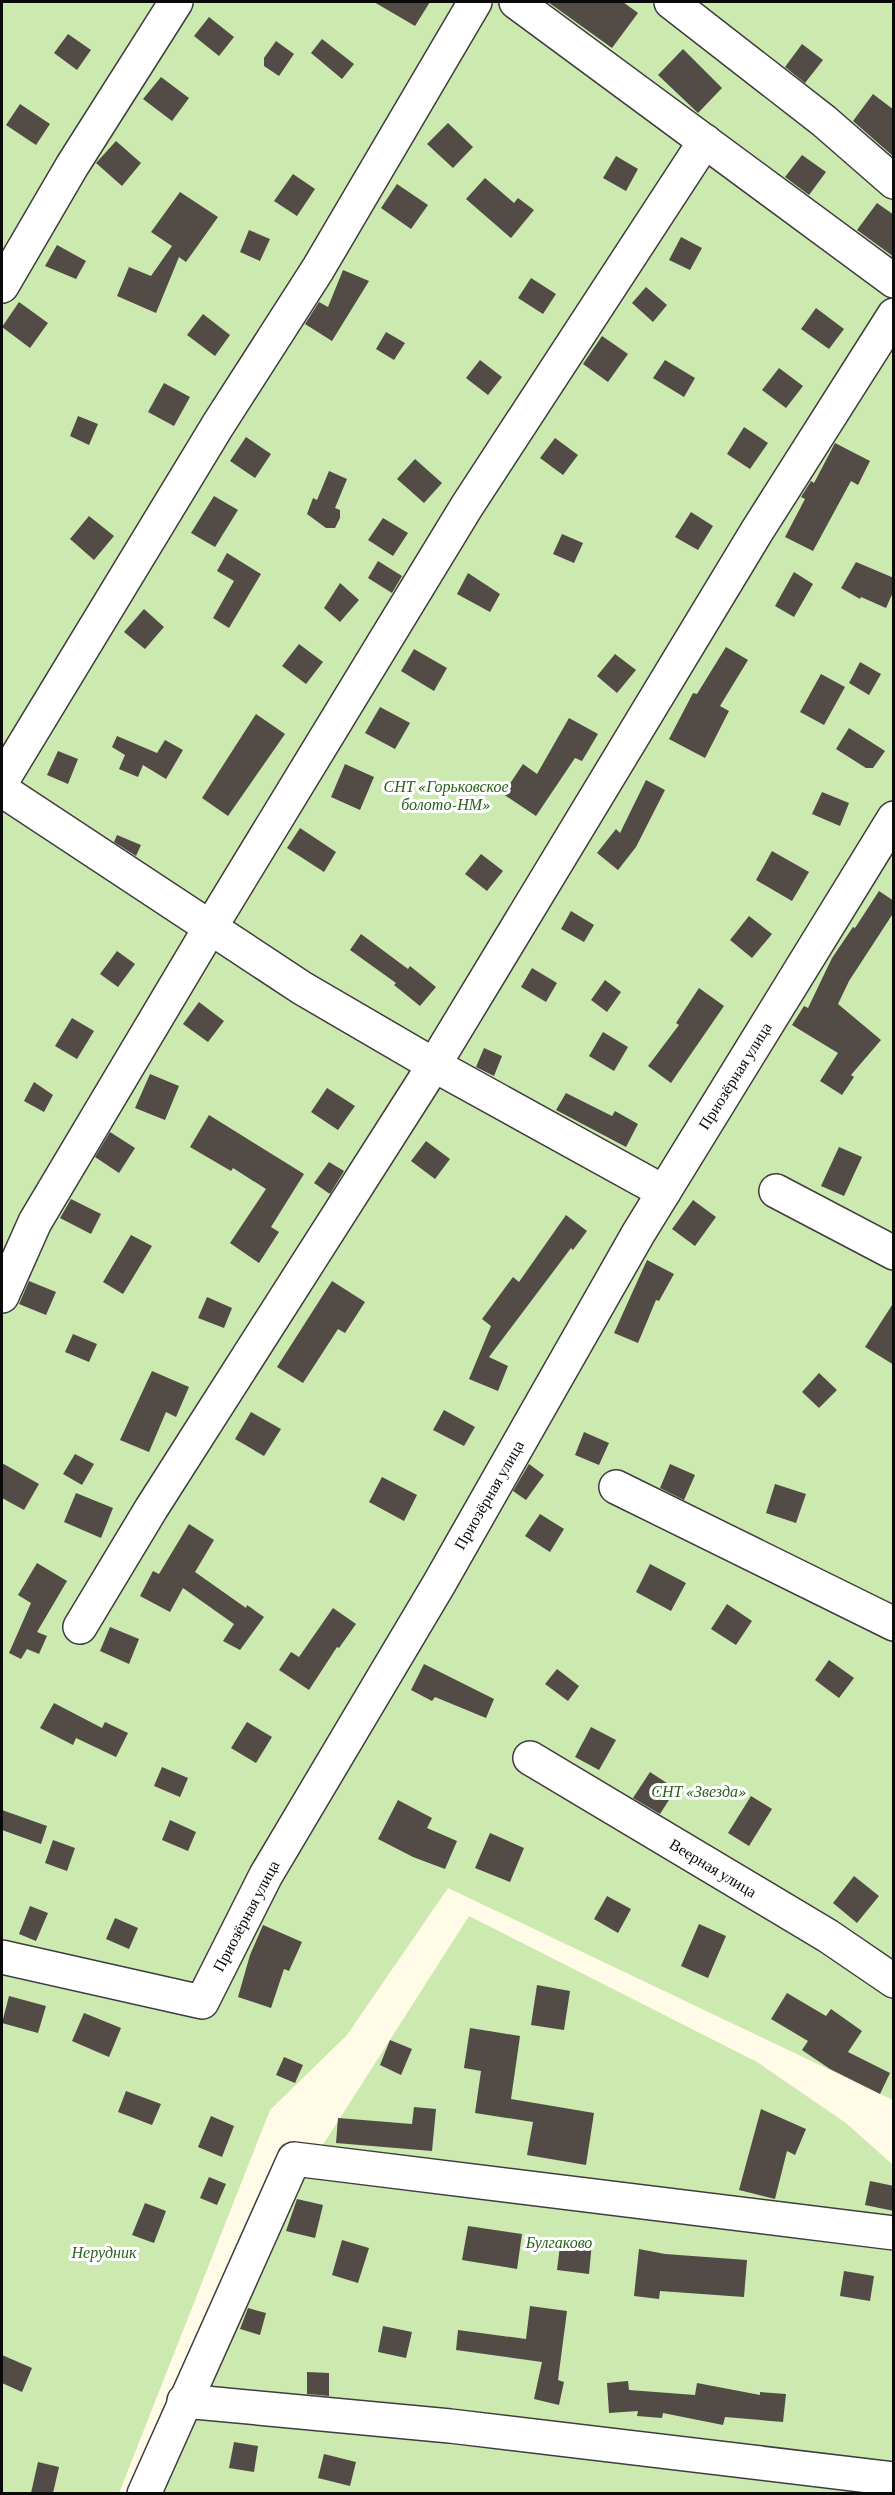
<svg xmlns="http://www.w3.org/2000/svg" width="895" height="2495" font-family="'Crimson Pro',serif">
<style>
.green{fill:#cce9b0}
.building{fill:#524b46}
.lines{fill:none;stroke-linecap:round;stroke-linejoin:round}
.minor-casing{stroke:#3d3d3d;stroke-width:36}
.minor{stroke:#fff;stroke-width:33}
.labels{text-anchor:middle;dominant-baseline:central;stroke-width:6;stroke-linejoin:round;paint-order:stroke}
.park-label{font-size:16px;font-style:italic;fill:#27611a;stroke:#fff}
.street-label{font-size:16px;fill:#0a0a0a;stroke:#fff}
</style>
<rect width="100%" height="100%" fill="#fffbe6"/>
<!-- green -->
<g class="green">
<path d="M2 2H893V2100L448 1888 347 2035 270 2110 119 2493 2 2494Z"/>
<path d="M469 1916 757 2062 846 2123 893 2165V2493L164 2494 312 2162Z"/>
</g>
<!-- building -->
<g class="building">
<path d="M374 2H430L415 26Z"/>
<path d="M548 2H623L638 13 612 48Z"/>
<path d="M209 17 234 37 219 56 194 36Z"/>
<path d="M68 34 91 50 77 70 54 53Z"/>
<path d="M322 39 354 64 342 79 311 53Z"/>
<path d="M276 41 294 54 279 76 264 66V58Z"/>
<path d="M802 44 823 60 805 83 785 67Z"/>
<path d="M683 49 722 88 698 113 658 75Z"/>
<path d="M161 77 189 98 172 121 143 99Z"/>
<path d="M873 94 894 110V157L853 121Z"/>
<path d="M20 104 50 124 36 145 6 125Z"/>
<path d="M448 123 473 147 453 168 427 144Z"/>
<path d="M116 141 141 163 122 186 96 163Z"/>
<path d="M802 155 826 172 809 195 785 177Z"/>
<path d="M616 156 638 169 626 191 603 178Z"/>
<path d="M293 174 315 189 297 216 274 201Z"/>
<path d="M485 178 514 203 518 198 534 210 511 238 466 199Z"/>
<path d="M397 184 428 205 411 229 381 208Z"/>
<path d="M180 192 218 217 186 262 179 257 156 313 117 296 129 267 151 276 172 246 151 232Z"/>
<path d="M877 203 894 215V257L857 230Z"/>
<path d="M249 230 270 239 260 261 240 252Z"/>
<path d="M681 237 702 248 690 270 669 260Z"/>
<path d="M57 245 86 261 76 279 45 266Z"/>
<path d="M343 270 369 281 332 341 305 324 319 302 328 307Z"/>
<path d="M531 278 556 294 543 314 518 298Z"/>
<path d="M646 287 667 305 653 322 632 303Z"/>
<path d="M19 302 48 323 30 348 2 327Z"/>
<path d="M816 308 844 329 829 349 801 329Z"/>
<path d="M203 314 230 335 215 356 187 335Z"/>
<path d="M386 332 405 343 394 360 376 349Z"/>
<path d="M602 336 628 354 608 382 583 364Z"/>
<path d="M480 360 502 377 488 395 466 378Z"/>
<path d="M665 360 695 378 684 397 653 378Z"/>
<path d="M779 368 803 386 786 408 762 390Z"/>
<path d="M164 383 190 397 174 426 148 412Z"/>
<path d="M78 416 98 424 89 445 70 436Z"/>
<path d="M744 427 768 443 750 469 727 454Z"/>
<path d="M246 437 271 454 255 478 230 461Z"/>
<path d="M555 438 578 455 563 475 540 458Z"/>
<path d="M835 443 870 461 858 485 851 481 813 551 785 537 805 499 801 497 811 481 814 483Z"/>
<path d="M415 459 442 483 424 503 397 479Z"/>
<path d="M329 471 347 479 335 508 340 510V518L335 528H326L307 514 313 498 317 500Z"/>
<path d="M214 496 238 510 215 547 191 533Z"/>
<path d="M691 512 713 526 698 550 675 537Z"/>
<path d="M89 516 114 536 94 560 70 539Z"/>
<path d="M383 518 408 533 393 556 368 540Z"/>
<path d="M562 534 583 543 574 563 553 554Z"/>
<path d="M227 553 261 574 229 628 213 618 234 581 217 571Z"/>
<path d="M378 561 402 576 392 593 368 578Z"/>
<path d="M856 562 894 578V590L886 608 861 597 860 599 841 588Z"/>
<path d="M794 572 813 584 794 617 775 606Z"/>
<path d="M468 573 500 594 490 612 457 594Z"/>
<path d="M340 583 359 600 340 622 324 608Z"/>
<path d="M144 609 164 627 145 649 124 632Z"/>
<path d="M299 644 323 662 306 684 282 666Z"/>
<path d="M726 647 748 660 720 706 729 711 705 758 669 739 693 693 697 694Z"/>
<path d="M414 649 447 668 434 691 401 671Z"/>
<path d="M615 654 636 670 617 693 597 676Z"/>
<path d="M860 662 881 674 869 695 849 683Z"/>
<path d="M821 674 845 687 824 725 800 712Z"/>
<path d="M380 707 410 723 395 749 365 733Z"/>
<path d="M256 714 285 734 228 816 202 798Z"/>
<path d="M569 718 598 734 582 761 575 758 536 816 503 794 523 764 537 774Z"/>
<path d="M849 728 885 751 873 768H866L836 749Z"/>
<path d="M117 736 157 753 165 740 183 750 166 779 143 765 138 777 119 769 125 755 112 747Z"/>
<path d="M58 751 78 759 68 784 47 775Z"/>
<path d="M345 764 374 777 360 810 331 797Z"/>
<path d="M646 780 665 790 636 847 618 870 597 853 616 829 620 833Z"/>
<path d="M822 792 849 803 840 826 812 814Z"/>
<path d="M300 828 336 852 324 872 287 848Z"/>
<path d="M117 835 141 845 136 856 114 842Z"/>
<path d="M772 851 809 872 792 901 756 880Z"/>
<path d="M481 854 503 871 487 891 465 874Z"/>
<path d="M879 891 894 901V912L849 981 838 1004 881 1040 851 1075 854 1077 842 1095 820 1081 838 1053 792 1025 804 1006 808 1008 832 958 853 927 855 928Z"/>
<path d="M571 911 594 925 584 942 561 929Z"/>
<path d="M749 916 772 934 752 958 730 940Z"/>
<path d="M361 934 408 969 410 966 436 987 420 1006 394 985 396 983 350 950Z"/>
<path d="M117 951 135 964 118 987 100 974Z"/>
<path d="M532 968 557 983 546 1002 521 987Z"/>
<path d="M605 980 621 992 607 1012 591 1000Z"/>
<path d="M699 988 724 1006 671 1083 648 1066 679 1025 676 1023Z"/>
<path d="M199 1002 224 1021 208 1042 183 1024Z"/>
<path d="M72 1018 94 1031 77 1059 55 1046Z"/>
<path d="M603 1032 628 1047 614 1071 589 1056Z"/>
<path d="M484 1048 502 1056 494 1076 476 1067Z"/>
<path d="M150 1074 179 1086 165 1120 135 1108Z"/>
<path d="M34 1082 53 1095 44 1112 24 1101Z"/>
<path d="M327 1088 355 1106 338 1130 311 1112Z"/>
<path d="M566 1093 612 1116 615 1111 638 1124 626 1147 556 1110Z"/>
<path d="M209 1115 304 1174 271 1227 279 1232 259 1263 230 1243 266 1189 233 1168 231 1171 190 1147Z"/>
<path d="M110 1132 135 1148 119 1173 95 1157Z"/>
<path d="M426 1141 450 1159 435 1179 411 1161Z"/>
<path d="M839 1147 862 1157 844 1196 821 1186Z"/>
<path d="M329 1162 344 1171 330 1194 314 1183Z"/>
<path d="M71 1199 101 1214 91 1234 60 1218Z"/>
<path d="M693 1200 716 1217 695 1246 672 1229Z"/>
<path d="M566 1215 587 1231 573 1250 571 1248 489 1357 508 1366 498 1391 469 1379 491 1326 482 1319 513 1277 519 1282Z"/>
<path d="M131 1235 152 1246 123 1294 103 1282Z"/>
<path d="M647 1260 674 1274 659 1301 656 1300 638 1343 614 1333Z"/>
<path d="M29 1281 56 1292 46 1315 19 1304Z"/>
<path d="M332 1281 365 1302 345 1333 338 1329 303 1383 277 1367Z"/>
<path d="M207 1297 232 1308 224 1328 198 1318Z"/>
<path d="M894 1302V1365L865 1347Z"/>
<path d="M73 1334 97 1344 89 1362 65 1352Z"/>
<path d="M152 1371 189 1387 176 1417 166 1412 149 1452 120 1440Z"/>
<path d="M819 1373 837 1390 819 1408 802 1392Z"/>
<path d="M444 1410 475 1427 464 1446 433 1430Z"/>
<path d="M251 1412 281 1429 264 1456 235 1439Z"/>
<path d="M584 1432 609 1443 599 1465 575 1455Z"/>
<path d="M75 1454 94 1464 82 1485 63 1474Z"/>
<path d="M2 1463 39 1484 24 1510 2 1498Z"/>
<path d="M529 1464 544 1475 526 1500 513 1491Z"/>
<path d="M670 1464 695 1475 684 1500 660 1488Z"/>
<path d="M382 1477 417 1495 404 1521 369 1502Z"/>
<path d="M775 1484 806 1494 796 1523 766 1513Z"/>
<path d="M76 1493 113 1508 101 1538 64 1522Z"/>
<path d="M540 1514 564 1529 550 1552 525 1536Z"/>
<path d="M189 1524 214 1540 195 1572 246 1608 247 1605 264 1617 240 1650 223 1641 234 1624 183 1588 170 1612 140 1596 153 1571 159 1574Z"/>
<path d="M37 1563 67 1581 37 1632 47 1636 39 1654 27 1649 21 1659 9 1653 31 1603 18 1595Z"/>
<path d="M650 1564 686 1583 671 1611 636 1592Z"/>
<path d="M727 1604 752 1621 736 1645 711 1629Z"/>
<path d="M333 1608 356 1624 339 1648 337 1647 309 1690 279 1670 291 1652 299 1657Z"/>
<path d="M110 1627 139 1639 129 1664 100 1651Z"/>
<path d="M829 1660 854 1678 839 1698 815 1680Z"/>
<path d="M424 1664 494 1699 486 1718 435 1697 432 1701 411 1690Z"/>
<path d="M557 1669 579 1686 568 1701 545 1684Z"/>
<path d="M54 1703 102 1728 105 1722 128 1733 116 1757 76 1738 73 1745 40 1728Z"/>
<path d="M247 1722 272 1737 256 1763 231 1748Z"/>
<path d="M591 1727 616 1740 599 1770 575 1757Z"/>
<path d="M162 1767 188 1778 180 1797 154 1786Z"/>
<path d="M650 1772 676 1789 660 1814 633 1798Z"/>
<path d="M751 1796 772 1809 749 1846 728 1833Z"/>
<path d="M398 1800 432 1818 427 1828 457 1841 445 1869 413 1857 378 1839Z"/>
<path d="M2 1810 47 1826 41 1844 2 1830Z"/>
<path d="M170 1820 196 1832 188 1851 162 1840Z"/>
<path d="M490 1833 524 1848 510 1882 475 1868Z"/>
<path d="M53 1840 75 1848 67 1871 45 1863Z"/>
<path d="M854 1876 879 1896 857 1923 833 1903Z"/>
<path d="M607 1896 631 1909 618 1933 594 1919Z"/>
<path d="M30 1906 48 1913 36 1941 19 1934Z"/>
<path d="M115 1918 138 1928 129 1949 106 1939Z"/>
<path d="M699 1924 726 1936 708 1978 681 1966Z"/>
<path d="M263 1925 302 1942 289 1971 284 1969 271 2008 238 1997 250 1955Z"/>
<path d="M537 1985 570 1991 564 2030 531 2025Z"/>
<path d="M787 1993 826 2016 831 2009 862 2031 848 2052 890 2073 880 2094 830 2069 802 2050 808 2041 771 2019Z"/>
<path d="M9 1996 46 2006 38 2033 2 2023Z"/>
<path d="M84 2013 121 2028 109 2057 72 2041Z"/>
<path d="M470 2028 520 2036 511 2099 594 2113 586 2165 527 2155 533 2122 475 2113 481 2071 464 2068Z"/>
<path d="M390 2040 412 2049 401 2075 380 2065Z"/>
<path d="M284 2057 303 2065 295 2083 276 2075Z"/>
<path d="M126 2091 161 2104 152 2125 118 2112Z"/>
<path d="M414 2107 436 2109 432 2151 336 2143 338 2118 412 2124Z"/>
<path d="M761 2109 806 2129 795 2155 787 2151 775 2199 739 2190Z"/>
<path d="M211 2116 234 2126 222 2157 198 2147Z"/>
<path d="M209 2177 226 2184 217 2205 200 2198Z"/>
<path d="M870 2181 894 2186V2211L865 2205Z"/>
<path d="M297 2199 323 2205 315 2238 286 2231Z"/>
<path d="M145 2203 166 2211 154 2243 132 2235Z"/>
<path d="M468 2226 522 2234 517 2269 462 2260Z"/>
<path d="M561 2238 592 2242 589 2274 557 2270Z"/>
<path d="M342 2240 369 2248 358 2283 332 2275Z"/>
<path d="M639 2249 665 2254 747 2260 744 2297 660 2291 659 2299 634 2296Z"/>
<path d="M844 2271 874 2276 870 2301 840 2296Z"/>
<path d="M530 2306 567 2311 558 2380 564 2382 559 2405 534 2399 542 2362 456 2350 458 2330 526 2339Z"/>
<path d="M248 2308 266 2313 260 2335 240 2329Z"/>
<path d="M383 2326 412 2332 406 2358 378 2352Z"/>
<path d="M2 2355 32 2368 22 2392 2 2383Z"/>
<path d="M307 2372 329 2373V2396L307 2394Z"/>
<path d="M628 2381 629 2390 695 2395 697 2383 760 2395V2392L786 2394 783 2422 725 2417 723 2425 663 2413 662 2418 637 2416 638 2411 609 2413 607 2383Z"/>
<path d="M234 2442 258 2446 254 2472 229 2468Z"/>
<path d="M324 2454 356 2462 350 2486 318 2478Z"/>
<path d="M38 2462 59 2467 53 2493H31Z"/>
</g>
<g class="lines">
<!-- minor casing -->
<g class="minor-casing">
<g id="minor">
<path d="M516 2 894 281"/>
<path d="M671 2 824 121 894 182"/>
<path d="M2 286 72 166 176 2"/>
<path d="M2 781 218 425 318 269 475 2"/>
<path d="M2 790 302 988 434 1065 664 1192"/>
<path d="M776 1191 894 1253"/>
<path d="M2 1296 35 1222 210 928 467 506 705 141"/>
<path d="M616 1487 894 1624"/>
<path d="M80 1627 151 1509 434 1065 757 531 894 315"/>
<path d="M530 1758 828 1936 894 1981"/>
<path d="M2 1957 202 2002 266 1875 439 1584 638 1234 894 818"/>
<path d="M184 2401 450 2426 894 2479"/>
<path d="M144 2494 294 2159 894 2233"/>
</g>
</g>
<!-- minor -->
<use href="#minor" class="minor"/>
</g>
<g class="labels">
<!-- park labels -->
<g class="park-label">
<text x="446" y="786">СНТ «Горьковское<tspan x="446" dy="18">болото-НМ»</tspan></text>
<text x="699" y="1791">СНТ «Звезда»</text>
<text x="559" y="2242">Булгаково</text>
<text x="104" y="2252">Нерудник</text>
</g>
<!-- street labels -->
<g class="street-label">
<text transform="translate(735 1076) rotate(-58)">Приозёрная улица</text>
<text transform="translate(489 1495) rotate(-60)">Приозёрная улица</text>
<text transform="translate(713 1868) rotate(31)">Веерная улица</text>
<text transform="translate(246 1916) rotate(-62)">Приозёрная улица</text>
</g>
</g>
<!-- border -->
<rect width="895" height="2495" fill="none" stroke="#0a0a0a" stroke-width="6"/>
</svg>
